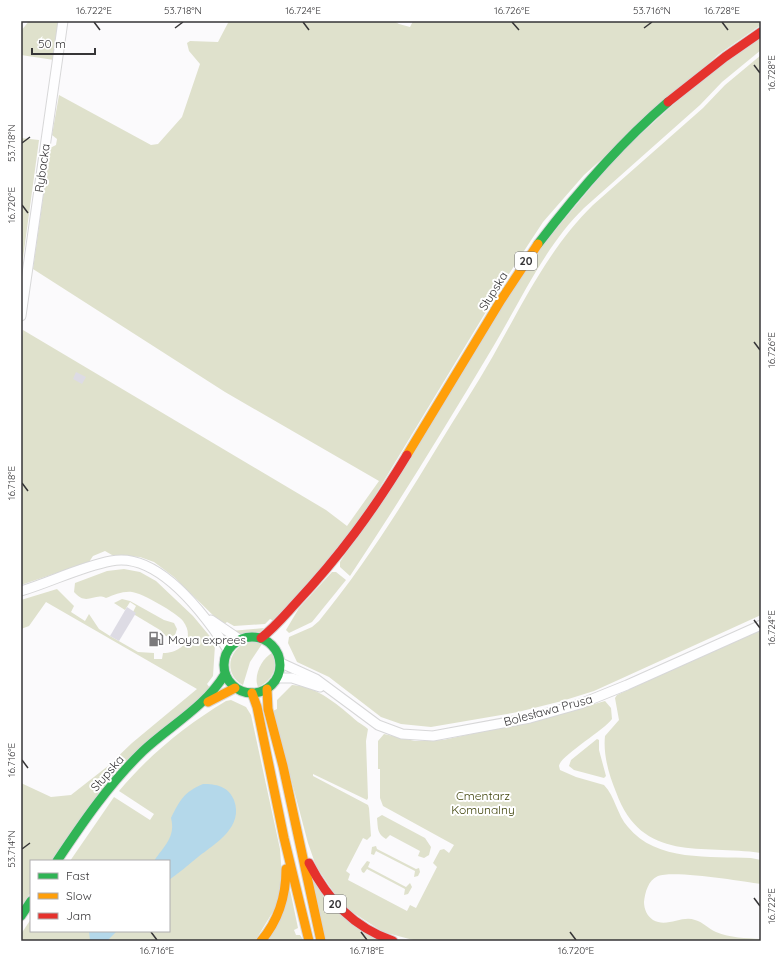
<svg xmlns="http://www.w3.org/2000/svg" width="782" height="962" font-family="Quicksand,sans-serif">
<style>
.green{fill:#dfe1cc}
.water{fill:#b4d8ea}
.building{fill:#dddbe4}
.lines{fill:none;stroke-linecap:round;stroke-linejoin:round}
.street-casing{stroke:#d7d7d8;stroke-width:11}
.fast-casing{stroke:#d7d7d8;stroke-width:11}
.slow-casing{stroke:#d7d7d8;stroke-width:11}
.jam-casing{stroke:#d7d7d8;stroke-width:11}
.street{stroke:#fefeff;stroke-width:9}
.fast{stroke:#30b455;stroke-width:9}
.slow{stroke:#ff9f0a;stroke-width:9}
.jam{stroke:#e5322d;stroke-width:9}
.ticks{fill:none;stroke:#363537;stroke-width:1.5}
.labels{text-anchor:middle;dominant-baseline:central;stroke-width:4;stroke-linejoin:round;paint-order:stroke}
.shield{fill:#fff;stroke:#727273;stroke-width:1}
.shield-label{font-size:11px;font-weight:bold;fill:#363537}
.street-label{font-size:12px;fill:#363537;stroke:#fff}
.poi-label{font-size:12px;fill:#363537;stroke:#fff;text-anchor:start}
.park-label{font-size:12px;fill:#3f430a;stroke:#fff}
.neatline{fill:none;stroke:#363537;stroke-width:1.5}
.ticks-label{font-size:10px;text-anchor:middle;fill:#363537}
</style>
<rect width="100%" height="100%" fill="#fbfafc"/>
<!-- green -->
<g class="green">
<path d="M29 21H60L54 60 21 55V31Z"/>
<path d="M229 21H394L399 24 410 27 413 21H761V25L719 54 584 175 543 222 507 277 353 532 274 621 270 619 265 624 234 626 227 622 223 625 174 577 154 562 140 557 112 555 105 551 93 556 89 562 21 585V345L23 330 326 510 347 526 379 481 225 392 33 269 50 148 56 145 57 139 52 135 59 95 151 145 158 144 182 117 200 64 189 51 187 43 190 41 218 42Z"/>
<path d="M761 36V50L722 82 700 105 584 208C545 246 521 300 493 347 447 424 400 501 350 576L340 567V562L533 257 619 154 707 74Z"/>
<path d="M761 55V615L594 691 562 701 518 712 431 727 401 724 381 717 329 677 297 662 288 643 289 637 312 627 319 621C364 566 401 507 438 446 456 416 476 386 493 356 523 303 549 248 593 205L703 108 725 85Z"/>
<path d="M21 138 39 140 21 273Z"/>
<path d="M124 569 140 572 156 581 193 616 213 640 215 645 213 676 207 684 210 688 183 712 51 861H31V892L21 907V783L51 797 71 795 108 766 132 743 197 689 46 602 29 626 21 629V600L57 589 74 606 71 612 85 621 89 614 99 629 110 636 138 652 154 653V659H162L163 653C181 653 196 639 183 621 177 613 142 593 132 592 123 591 114 595 106 598 94 592 87 607 74 592L75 583 107 571Z"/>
<path d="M332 572H336L346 580 312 622 289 633 286 630 299 608Z"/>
<path d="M122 599 130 601 164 620 174 623 177 629 175 635 170 637 166 636 160 630 135 615 133 612 136 606 130 602 125 610 114 603Z"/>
<path d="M264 628 259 633 240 634 231 631Z"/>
<path d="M761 629V853C702 844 642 864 616 792 609 775 603 755 605 736L619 720 615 698 617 695Z"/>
<path d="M248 642H255L262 644 250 662 243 685C223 674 228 649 248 642Z"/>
<path d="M272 653C279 668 272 681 258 687 253 676 262 658 272 653Z"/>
<path d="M292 685C318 686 339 706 358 722 361 724 365 726 368 729L366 741 368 798 367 800 313 774V776L368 805 369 808 371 836 367 840 363 838 346 871 350 874 348 880 407 911 410 905 416 908 437 867 433 863 440 850 444 849 449 853 454 845 383 806 380 798V769H378V741L384 734 415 741 443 740 541 719 605 701 611 708 612 719C603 731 560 756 559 766L560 770 576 777 604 785C615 796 617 815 628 827 656 862 711 856 751 858L761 860V884C741 881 674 870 658 876 648 880 645 893 644 902 644 909 647 916 653 920 667 928 682 915 695 920 703 922 709 929 716 932 730 938 746 938 761 939V941H417L383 932 343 906 316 866 308 843 273 711 277 709V700Z"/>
<path d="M231 700 246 707 251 715 280 849 282 876 277 905 255 941H21V934L31 919V931H169V861H70L114 797 150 820 154 814 119 791C149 755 186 725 226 701Z"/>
<path d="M597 739 599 740V750L606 776 604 778 574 770 569 766 571 760Z"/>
<path d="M382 815 425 838 431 847 429 855 424 858 418 856 420 851 390 835 386 839C377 834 378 828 377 818Z"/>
<path d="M376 846 377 849 416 869 419 868 420 872 418 876 414 877 415 871 376 851 374 855 371 854 372 847Z"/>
<path d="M367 861 370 862 368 867 406 887 410 883 412 887 408 894 404 895 405 889 367 869 364 873 362 872 361 869Z"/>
<path d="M310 875 380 941H326Z"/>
<path d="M290 890 298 928 294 930 296 935H300L304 941H268Z"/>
</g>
<!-- water -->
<g class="water">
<path d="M203 784C216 784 228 786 234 800 244 827 216 843 198 857 188 865 179 873 169 880V861H154C164 846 176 837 171 818 180 800 184 792 203 784Z"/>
<path d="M89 931H117L107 941H90Z"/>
</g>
<!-- building -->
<g class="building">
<path d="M76 372 86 377 82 384 73 379Z"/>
<path d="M127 607 136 613 119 641 110 636Z"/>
</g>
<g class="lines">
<!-- street casing -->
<g class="street-casing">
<g id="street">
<path d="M21 316 63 21"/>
<path d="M21 591C51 582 80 567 111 561 158 551 205 615 228 650"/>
<path d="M211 620 239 639"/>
<path d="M281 663 316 679 378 725 402 734 433 736 530 718 580 704 627 685 761 625"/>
<path d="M278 678H292L320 687"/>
</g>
</g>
<!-- fast casing -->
<g class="fast-casing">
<g id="fast">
<path d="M538 244C577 193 619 144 668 102"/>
<circle cx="252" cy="665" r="28"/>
<path d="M57 861C83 822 109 784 143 751 171 725 205 707 225 674"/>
<path d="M21 916 31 901"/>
</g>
</g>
<!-- slow casing -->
<g class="slow-casing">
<g id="slow">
<path d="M407 455 501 300 538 244"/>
<path d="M267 689 268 709 283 766 321 941"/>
<path d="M252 693 257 707 284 838 309 941"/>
<path d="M208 702 235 688"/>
<path d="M261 941C279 920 286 896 286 869"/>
</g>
</g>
<!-- jam casing -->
<g class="jam-casing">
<g id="jam">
<path d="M668 102 725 57 761 32"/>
<path d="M261 638C274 628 284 616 295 604 340 556 373 511 407 455"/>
<path d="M309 863C328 900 353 927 393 941"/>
</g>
</g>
<!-- street -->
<use href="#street" class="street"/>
<!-- fast -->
<use href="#fast" class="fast"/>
<!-- slow -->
<use href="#slow" class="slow"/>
<!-- jam -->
<use href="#jam" class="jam"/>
</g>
<!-- ticks -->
<path class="ticks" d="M94 22 100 30M303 22 309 30M512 22 519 30M722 22 728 30M175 28 183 22M644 28 652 22M754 65 760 73M22 143 30 137M22 205 28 213M754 342 760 350M22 483 28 491M754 620 760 628M22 760 28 768M22 849 30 843M754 898 760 906M151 932 157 940M361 932 367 940M570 932 576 940"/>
<!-- icons -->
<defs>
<g id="fuel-bare" transform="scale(1.2)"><path d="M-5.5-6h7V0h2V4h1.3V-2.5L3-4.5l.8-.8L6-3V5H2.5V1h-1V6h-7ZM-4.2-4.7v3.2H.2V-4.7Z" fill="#7b7a7c" stroke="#fff" stroke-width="2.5" paint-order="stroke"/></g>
</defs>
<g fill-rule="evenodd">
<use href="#fuel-bare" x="156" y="639"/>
</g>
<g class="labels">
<!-- shield labels -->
<g class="shield">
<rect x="515" y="252" width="22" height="18" rx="3"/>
<rect x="324" y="895" width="22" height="18" rx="3"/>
</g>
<g class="shield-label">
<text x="526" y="261">20</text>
<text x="335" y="904">20</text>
</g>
<!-- street labels -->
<g class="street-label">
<text transform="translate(42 168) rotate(-82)">Rybacka</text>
<text transform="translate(493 291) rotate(-58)">Słupska</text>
<text transform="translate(548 710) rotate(-15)">Bolesława Prusa</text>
<text transform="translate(107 773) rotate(-49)">Słupska</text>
</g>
<!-- poi labels -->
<g class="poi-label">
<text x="168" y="639">Moya exprees</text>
</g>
<!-- park labels -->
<g class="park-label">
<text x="483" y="795">Cmentarz<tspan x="483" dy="14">Komunalny</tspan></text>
</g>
</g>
<!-- border -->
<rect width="782" height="962" fill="none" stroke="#ffffff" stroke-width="44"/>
<!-- legend -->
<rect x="30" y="860" width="140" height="72" fill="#ffffff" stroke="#afaeaf"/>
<rect x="38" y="873" width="20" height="6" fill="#30b455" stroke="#afaeaf"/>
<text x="66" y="880" font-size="12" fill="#363537">Fast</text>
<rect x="38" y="893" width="20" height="6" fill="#ff9f0a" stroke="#afaeaf"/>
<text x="66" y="900" font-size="12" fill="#363537">Slow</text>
<rect x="38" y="913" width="20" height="6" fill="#e5322d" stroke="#afaeaf"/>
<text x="66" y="920" font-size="12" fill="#363537">Jam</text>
<!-- scale -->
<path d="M32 48v6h63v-6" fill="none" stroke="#363537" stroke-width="2"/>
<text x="38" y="48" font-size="12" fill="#363537" stroke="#ffffff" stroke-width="3" paint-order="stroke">50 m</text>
<rect x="22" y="22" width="738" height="918" class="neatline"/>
<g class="ticks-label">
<text x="94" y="14">16.722°E</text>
<text x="183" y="14">53.718°N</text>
<text x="303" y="14">16.724°E</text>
<text x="512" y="14">16.726°E</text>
<text x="652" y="14">53.716°N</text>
<text x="722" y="14">16.728°E</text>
<text transform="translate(771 73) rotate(-90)" y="4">16.728°E</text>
<text transform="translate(11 143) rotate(-90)" y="4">53.718°N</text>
<text transform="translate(11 205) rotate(-90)" y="4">16.720°E</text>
<text transform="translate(771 350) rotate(-90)" y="4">16.726°E</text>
<text transform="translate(11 483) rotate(-90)" y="4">16.718°E</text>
<text transform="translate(771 628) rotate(-90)" y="4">16.724°E</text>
<text transform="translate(11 760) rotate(-90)" y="4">16.716°E</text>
<text transform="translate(11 849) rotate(-90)" y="4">53.714°N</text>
<text transform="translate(771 906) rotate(-90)" y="4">16.722°E</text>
<text x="157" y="954">16.716°E</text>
<text x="367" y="954">16.718°E</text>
<text x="576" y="954">16.720°E</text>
</g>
</svg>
